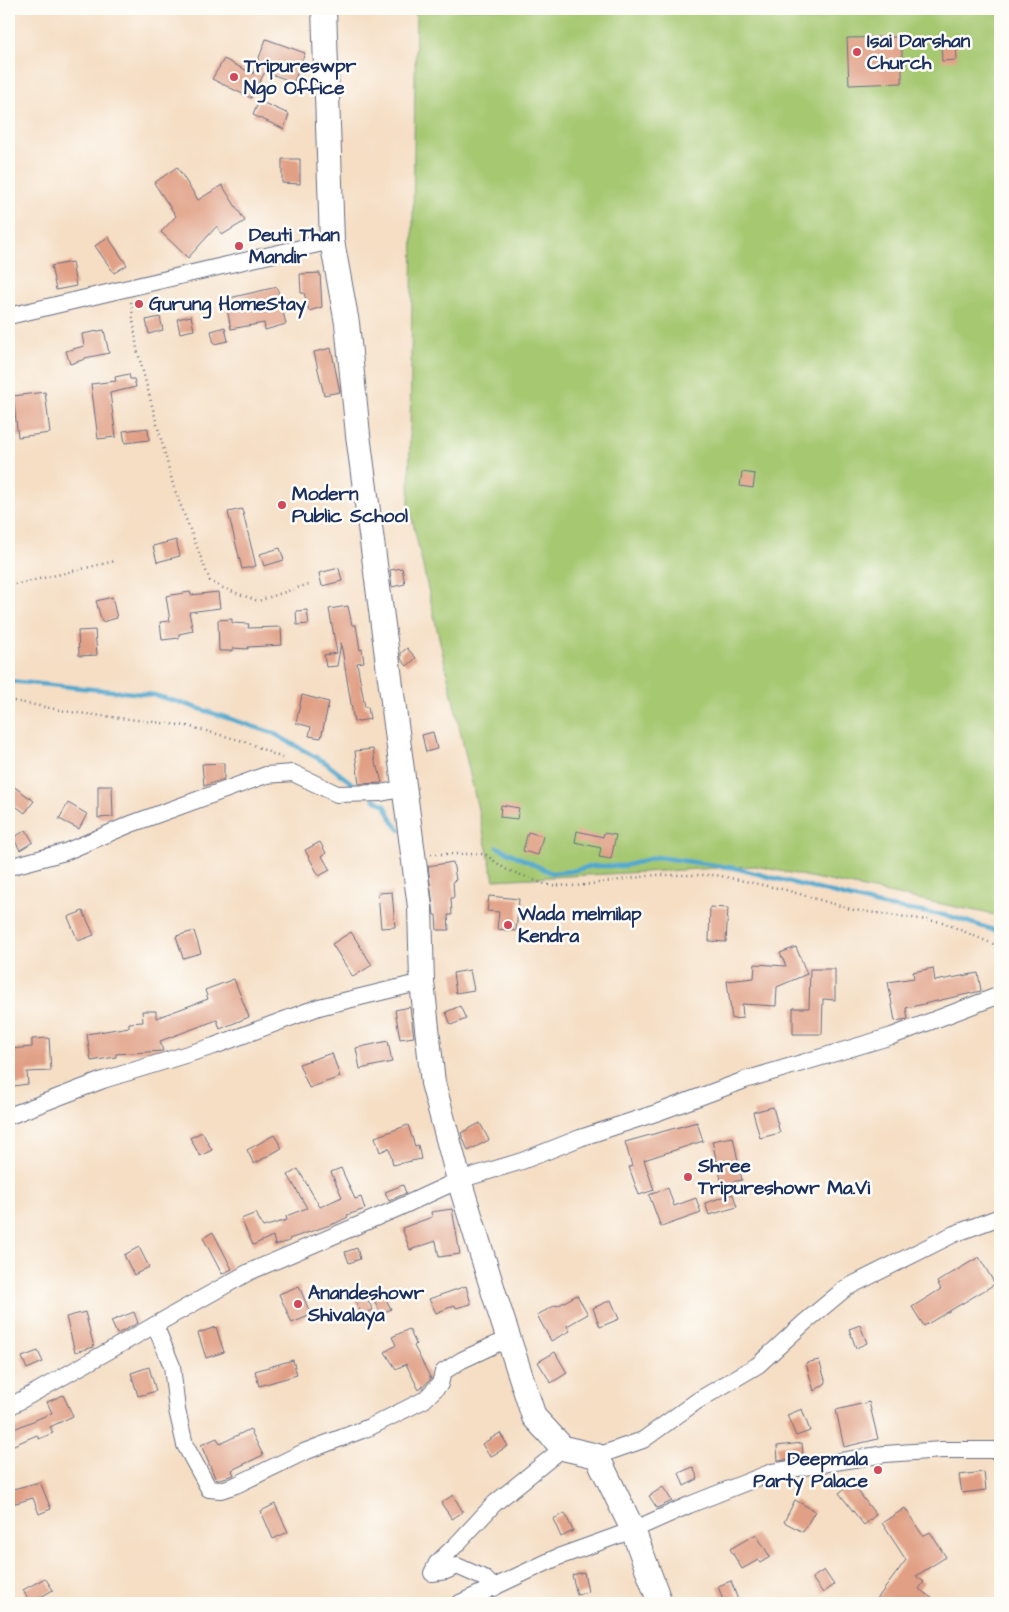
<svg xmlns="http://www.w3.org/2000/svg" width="1009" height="1612" font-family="'Architects Daughter',sans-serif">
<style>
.green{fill:#a6c871;stroke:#607c68}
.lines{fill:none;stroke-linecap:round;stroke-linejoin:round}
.stream{stroke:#51a7ce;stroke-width:4.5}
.building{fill:#e1a086}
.street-casing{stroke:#676c82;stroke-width:18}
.secondary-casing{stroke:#676c82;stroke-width:26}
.path{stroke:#676c82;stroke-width:2.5;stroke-dasharray:1 4;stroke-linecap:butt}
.street{stroke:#fff;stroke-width:16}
.secondary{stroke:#fff;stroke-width:24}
.poi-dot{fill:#d1495b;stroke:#fdfcf7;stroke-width:2}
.labels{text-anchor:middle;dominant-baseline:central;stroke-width:5;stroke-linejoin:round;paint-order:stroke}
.poi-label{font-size:19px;font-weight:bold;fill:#1b2f5e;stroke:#fdfcf7;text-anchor:start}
</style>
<rect width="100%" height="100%" fill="#fdfcf7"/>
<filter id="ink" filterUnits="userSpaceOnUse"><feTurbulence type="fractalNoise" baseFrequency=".02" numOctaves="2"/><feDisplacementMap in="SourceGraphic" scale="10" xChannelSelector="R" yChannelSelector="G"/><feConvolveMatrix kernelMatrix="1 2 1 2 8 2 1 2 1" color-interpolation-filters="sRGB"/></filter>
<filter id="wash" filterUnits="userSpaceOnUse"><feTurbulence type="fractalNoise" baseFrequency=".0096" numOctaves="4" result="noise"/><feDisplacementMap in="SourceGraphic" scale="20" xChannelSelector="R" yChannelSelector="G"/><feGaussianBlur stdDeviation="1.12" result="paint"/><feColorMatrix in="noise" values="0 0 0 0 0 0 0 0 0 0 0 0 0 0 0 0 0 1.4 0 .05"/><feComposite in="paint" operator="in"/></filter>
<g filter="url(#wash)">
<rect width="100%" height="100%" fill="#f5dec4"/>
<!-- green -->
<path class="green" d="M416 9H1000V916L756 866 494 880 409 505Z"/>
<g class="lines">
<!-- stream -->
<g class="stream">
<path d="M9 681 154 695 185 704 273 733 326 763 359 789"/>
<path d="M374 799 385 805 393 822 400 830"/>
<path d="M497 847 552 873 572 871 592 866H624L657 857 735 868 883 906 949 916 1000 932"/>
</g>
</g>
<g id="blocks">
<!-- building -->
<g class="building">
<path d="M902 37V83L849 85 847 38Z"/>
<path d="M266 39 305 53 294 82 265 72 251 98 212 79 224 59 253 74Z"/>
<path d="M956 43 957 60 942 61 941 45Z"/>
<path d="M259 101 289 114 284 129 253 115Z"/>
<path d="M282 159H300V184L282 183Z"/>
<path d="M177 167 198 200 222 185 245 221 222 235 217 226 188 258 161 232 176 216 154 183Z"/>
<path d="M108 237 127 265 114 273 95 246Z"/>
<path d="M72 262 76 286 56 290 51 266Z"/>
<path d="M320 273 322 307 309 311 304 293H301L300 274Z"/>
<path d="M277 287 286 324 265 330 264 323 231 329 225 299Z"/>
<path d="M191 316 194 330 180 333 177 319Z"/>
<path d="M160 317 163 330 149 334 146 320Z"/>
<path d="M225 327 228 341 214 344 211 331Z"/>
<path d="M104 330 109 353 85 358V359L70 364 66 351 84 346 82 334Z"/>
<path d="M331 348 340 392 324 395 314 352Z"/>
<path d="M129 374 130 379H134L136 387 110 393 116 437 98 439 91 384 116 381 115 377Z"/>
<path d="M45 392 50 433 18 437 13 396Z"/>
<path d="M148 428 149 440 125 443 123 431Z"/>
<path d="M742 472 755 474 753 488 740 486Z"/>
<path d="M242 509 256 566 242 569 228 512Z"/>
<path d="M176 540 180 556 157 562 153 546Z"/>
<path d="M280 548 284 560 264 566 260 554Z"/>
<path d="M339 568 342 581 322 586 319 573Z"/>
<path d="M402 568 405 584 392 587 390 570Z"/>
<path d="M190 592 191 595 218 592 220 608 189 612 193 631 179 634V638L162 640 160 622 170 621 166 596Z"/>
<path d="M112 597 117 618 102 622 96 601Z"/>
<path d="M348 606 352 625H356L360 650 362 649 364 662 357 663 365 707H368L370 719 354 722 341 643 337 666 326 667 324 655 337 653 329 609Z"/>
<path d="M307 610 309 624 297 625 296 611Z"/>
<path d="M232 619V623L249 624 248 628 281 627 282 645 248 647V649L233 648V651H219L218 620Z"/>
<path d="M95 630 97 655 79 656 78 631Z"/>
<path d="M407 648 416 658 407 666 401 659V653Z"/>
<path d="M302 695 329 702 321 738 309 736 311 727 296 723Z"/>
<path d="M433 732 437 749 426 752 422 735Z"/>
<path d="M373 749 376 767H378L382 783 359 784 355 751Z"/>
<path d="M224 763V779L204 786 202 764Z"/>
<path d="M9 783 34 801 25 813 9 801Z"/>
<path d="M98 786H112L113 817 98 818Z"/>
<path d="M68 803 87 814 79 829 59 819Z"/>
<path d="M501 805 519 808 517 819 500 817Z"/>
<path d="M26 830 33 842 20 850 13 838Z"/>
<path d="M577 831 603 837 604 833 616 835 611 859 599 857 601 848 575 842Z"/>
<path d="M528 832 543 836 538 855 523 851Z"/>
<path d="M320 842 326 853 322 856 330 870 319 876 305 850Z"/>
<path d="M453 862 456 880 453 881 454 898H451L452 915H448L449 930H437L436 915H434L428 866Z"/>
<path d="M392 892 395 927 381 928 378 893Z"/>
<path d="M489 896 519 899 516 931 497 929 499 912 487 911Z"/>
<path d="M710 907 728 908 726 942 709 941Z"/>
<path d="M83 911 94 935 78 941 68 917Z"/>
<path d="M194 931 201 953 183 958 176 936Z"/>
<path d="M351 932 372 965 353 977 332 944Z"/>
<path d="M796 947 807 974 777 987 776 1006 742 1004 743 1018 732 1019 727 981 754 978 755 964 786 966 780 953Z"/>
<path d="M933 968 935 981 978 973 981 991 906 1008 908 1019 895 1021 888 982 914 978 913 972Z"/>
<path d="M810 969H835V1000L823 999 822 1034H793V1008H809Z"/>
<path d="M470 970 474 990 456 993 453 973Z"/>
<path d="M234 979 249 1017 220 1029 217 1020 160 1041 163 1051 116 1054V1057L91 1061 87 1034 129 1027V1023L143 1022 142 1011H156V1018L208 999 205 990Z"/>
<path d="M460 1006 466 1019 451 1025 446 1012Z"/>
<path d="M410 1007 414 1037 400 1039 395 1010Z"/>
<path d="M49 1038 51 1071 27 1072 28 1084 13 1086 10 1049 32 1047V1039Z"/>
<path d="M388 1041 392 1062 360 1069 356 1048Z"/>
<path d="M332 1053 340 1077 309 1088 299 1064Z"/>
<path d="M773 1107 780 1133 760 1138 753 1112Z"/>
<path d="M697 1122 703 1141 644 1160 654 1190 639 1195 629 1167 632 1166 625 1142Z"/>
<path d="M480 1123 489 1140 468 1151 461 1133Z"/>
<path d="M408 1125 415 1146 418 1145 421 1159 393 1165 389 1148 380 1152 375 1137Z"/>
<path d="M202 1132 212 1150 200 1156 190 1138Z"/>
<path d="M274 1135 282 1148 254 1164 247 1150Z"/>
<path d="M733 1137 742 1180 722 1184 712 1141Z"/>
<path d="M341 1168 355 1199 361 1197 365 1209 347 1215 348 1217 336 1223 289 1239 290 1241 275 1245 273 1236 253 1245 241 1219 256 1213 263 1227 287 1220 286 1216 307 1208 288 1175 298 1169 320 1207 342 1197 331 1172Z"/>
<path d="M403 1185 406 1193 389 1201 385 1192Z"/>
<path d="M668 1188 674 1206 696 1198 701 1213 661 1227 649 1195Z"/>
<path d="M733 1194 737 1207 709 1215 705 1203Z"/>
<path d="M452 1209 460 1254 439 1257 436 1241 410 1250 402 1228 432 1217 431 1212Z"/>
<path d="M213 1232 232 1269 222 1274 203 1238Z"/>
<path d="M139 1247 149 1267 134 1275 124 1255Z"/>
<path d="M357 1248 360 1259 349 1263 345 1252Z"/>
<path d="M979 1257 995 1284 924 1326 912 1307 941 1289 937 1282Z"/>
<path d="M299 1286 311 1315 292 1323 279 1294Z"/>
<path d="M466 1286 471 1304 456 1308 455 1305 436 1313 429 1299Z"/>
<path d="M383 1293 391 1309 381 1314 373 1298Z"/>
<path d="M365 1295 373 1310 362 1315 355 1300Z"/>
<path d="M577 1295 588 1314 567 1326 570 1331 551 1341 537 1315 556 1305 557 1306Z"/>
<path d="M611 1300 619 1319 600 1327 593 1308Z"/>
<path d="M85 1312 94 1347 75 1352 66 1317Z"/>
<path d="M134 1312 138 1323 117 1334 111 1321Z"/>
<path d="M860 1325 867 1343 856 1348 849 1329Z"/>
<path d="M216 1327 224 1352 206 1358 198 1333Z"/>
<path d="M409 1329 416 1344 414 1346 431 1379 419 1390 406 1364 396 1369 385 1352 396 1345 392 1337Z"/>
<path d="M38 1351 43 1362 27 1369 22 1357Z"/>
<path d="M555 1352 567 1373 551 1383 538 1362Z"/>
<path d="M293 1360 297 1375 259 1386 255 1371Z"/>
<path d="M819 1360 826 1383 814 1391 806 1363Z"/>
<path d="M149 1367 156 1391 138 1396 131 1373Z"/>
<path d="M63 1395 73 1416 50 1427 53 1433 39 1439 37 1435 9 1447V1431L52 1413 47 1402Z"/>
<path d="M869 1402 878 1439 844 1447 836 1410Z"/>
<path d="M802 1409 810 1431 796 1436 787 1415Z"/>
<path d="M250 1429 263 1455 232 1470 234 1475 216 1480 201 1445 217 1438 220 1444Z"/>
<path d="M500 1433 508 1446 490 1457 482 1444Z"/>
<path d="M802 1443 803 1457 778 1461 777 1446Z"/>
<path d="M693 1467 698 1479 684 1486 679 1473Z"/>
<path d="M984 1472 986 1490 962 1493 959 1475Z"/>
<path d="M40 1482 51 1509 39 1514 33 1498 9 1505V1490Z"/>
<path d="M852 1483 876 1515 864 1525 839 1493Z"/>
<path d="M663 1487 672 1501 657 1508 649 1496Z"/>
<path d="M453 1495 463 1512 452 1519 441 1503Z"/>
<path d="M795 1500 815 1511 803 1532 784 1522Z"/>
<path d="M275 1504 288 1532 273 1539 261 1511Z"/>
<path d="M905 1508 923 1536 930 1532 946 1557 916 1576 924 1582 919 1589 939 1603H874L906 1560 882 1523Z"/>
<path d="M565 1513 573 1531 561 1537 553 1519Z"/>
<path d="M756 1534 770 1557 760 1563 758 1560 742 1569 730 1549Z"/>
<path d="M824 1570 834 1585 823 1593 812 1578Z"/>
<path d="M584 1572 588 1592 577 1595 572 1575Z"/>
<path d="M45 1578 53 1590 30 1603 23 1590Z"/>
<path d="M731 1581 738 1600 724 1603 718 1586Z"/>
</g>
</g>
</g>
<g filter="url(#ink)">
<use href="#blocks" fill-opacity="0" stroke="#676c82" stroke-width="1"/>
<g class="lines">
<!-- street casing -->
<g class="street-casing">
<g id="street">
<path d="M9 316C117 291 224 265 332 241"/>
<path d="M9 867 65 852 131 824 266 775 293 773 337 794 381 793 405 788"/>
<path d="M9 1116 103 1080 214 1046 319 1007 422 982"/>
<path d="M155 1325 172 1366 177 1410 185 1445 209 1489 221 1490 236 1485 304 1452 370 1427 424 1400 440 1384 443 1372 462 1360 509 1338"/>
<path d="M9 1407 249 1272 396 1209 459 1180 522 1161 580 1138 656 1113 745 1080 892 1036 1000 995"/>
<path d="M597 1456 643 1440 697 1401 758 1365 805 1322 846 1288 954 1234 1000 1217"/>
<path d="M494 1588 484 1578 457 1566 446 1571 432 1573 437 1563 456 1545 495 1503 563 1448"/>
<path d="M460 1603 558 1557 633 1530 689 1505 772 1472 885 1454 942 1450H1000"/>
</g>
</g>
<!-- secondary casing -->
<g class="secondary-casing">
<path id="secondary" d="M324 9 332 241 347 323 358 435 420 907 422 982 433 1083 459 1180 497 1303 534 1417 563 1448 597 1456 633 1530 660 1603"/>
</g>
<!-- path -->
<g class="path">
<path d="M131 302 137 349 174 488 210 581 223 588 258 601 312 583"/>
<path d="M9 577 10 586 9 596"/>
<path d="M10 586 115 561"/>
<path d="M9 700 70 712 187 726 247 742 282 758"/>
<path d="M431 854H485L505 869 547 885 577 886 655 875H716L786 890 854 910 942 922 1000 947"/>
</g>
<!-- street -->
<use href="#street" class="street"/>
<!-- secondary -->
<use href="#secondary" class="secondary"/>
</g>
</g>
<!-- markers -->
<g class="poi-dot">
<circle cx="857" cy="52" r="5"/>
<circle cx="234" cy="77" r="5"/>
<circle cx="239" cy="246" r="5"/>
<circle cx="139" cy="304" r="5"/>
<circle cx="282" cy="505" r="5"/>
<circle cx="508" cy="925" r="5"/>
<circle cx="688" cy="1177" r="5"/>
<circle cx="298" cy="1304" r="5"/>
<circle cx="878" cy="1470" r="5"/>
</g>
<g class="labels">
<!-- poi labels -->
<g class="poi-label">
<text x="867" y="41">Isai Darshan<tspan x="867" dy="22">Church</tspan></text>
<text x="244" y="66">Tripureswpr<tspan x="244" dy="22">Ngo Office</tspan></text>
<text x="249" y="235">Deuti Than<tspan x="249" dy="22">Mandir</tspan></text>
<text x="149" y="304">Gurung HomeStay</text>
<text x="292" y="494">Modern<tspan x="292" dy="22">Public School</tspan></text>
<text x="518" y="914">Wada melmilap<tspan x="518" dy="22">Kendra</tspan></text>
<text x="698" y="1166">Shree<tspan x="698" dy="22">Tripureshowr Ma.Vi</tspan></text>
<text x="308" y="1293">Anandeshowr<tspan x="308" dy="22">Shivalaya</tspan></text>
<text x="868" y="1459" text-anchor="end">Deepmala<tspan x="868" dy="22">Party Palace</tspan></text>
</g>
</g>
<!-- margin -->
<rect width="1009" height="1612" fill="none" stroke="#fdfcf7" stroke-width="30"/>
</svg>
